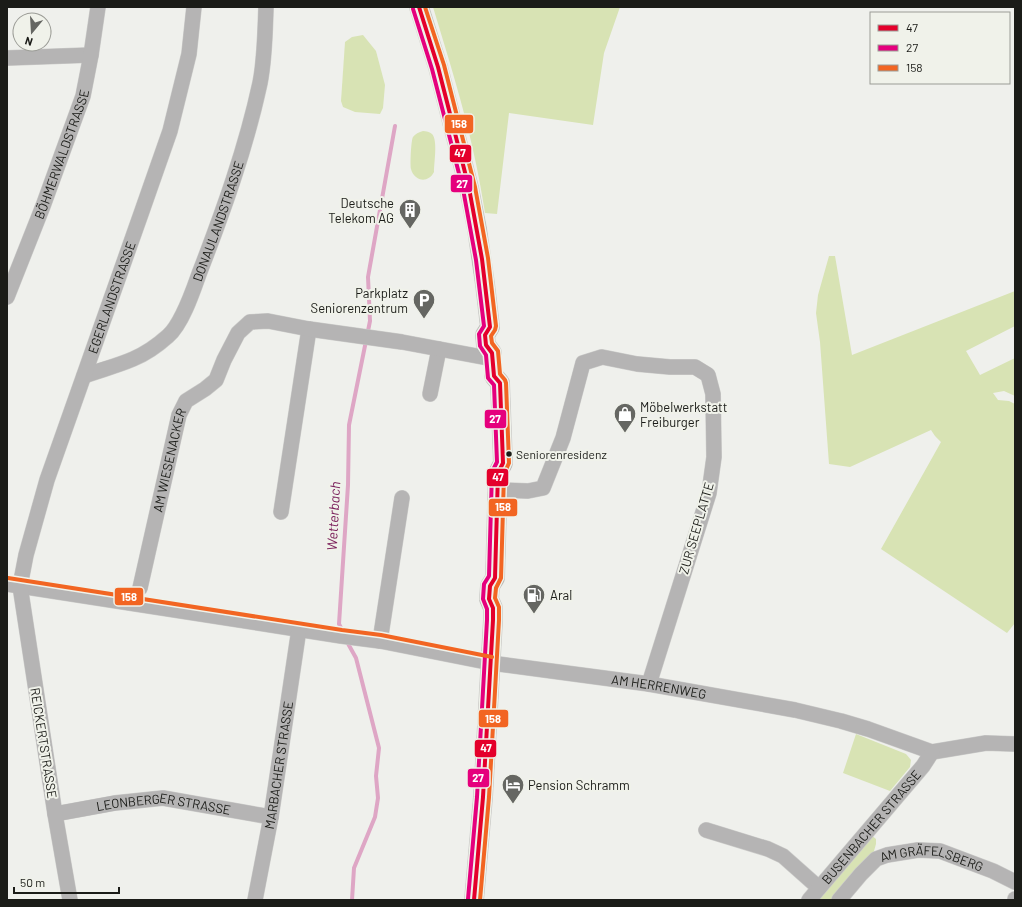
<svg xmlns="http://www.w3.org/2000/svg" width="1022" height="907" font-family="Barlow,sans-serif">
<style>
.green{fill:#d8e3b4}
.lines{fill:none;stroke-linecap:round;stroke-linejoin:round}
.stream{stroke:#dea6c5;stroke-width:4}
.minor-casing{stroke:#cdcdcb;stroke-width:16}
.major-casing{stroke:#cdcdcb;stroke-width:20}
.minor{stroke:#b5b4b4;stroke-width:15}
.major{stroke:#adacab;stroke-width:19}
.bus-1-casing{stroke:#f0f2ea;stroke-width:7}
.bus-2-casing{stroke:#f0f2ea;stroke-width:7}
.bus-3-casing{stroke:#f0f2ea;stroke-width:7}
.bus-1{stroke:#e4002b;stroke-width:4}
.bus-2{stroke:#e5007d;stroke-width:4}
.bus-3{stroke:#f26522;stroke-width:4}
.bus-dot{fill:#1b1c18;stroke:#f0f2ea;stroke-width:1.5}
.labels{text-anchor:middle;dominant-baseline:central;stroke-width:4;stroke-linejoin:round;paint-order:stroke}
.bus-label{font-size:12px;fill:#1b1c18;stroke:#f0f2ea;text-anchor:start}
.street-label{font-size:13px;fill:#1b1c18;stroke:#f0f2ea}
.poi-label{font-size:13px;fill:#1b1c18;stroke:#f0f2ea;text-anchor:start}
.water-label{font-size:14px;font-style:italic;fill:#7a1e5a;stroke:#f0f2ea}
.line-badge{stroke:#f0f2ea;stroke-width:1.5}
.badge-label{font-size:11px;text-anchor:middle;font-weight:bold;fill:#fff}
</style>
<rect width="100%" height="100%" fill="#eff0ec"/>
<!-- green -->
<g class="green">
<path d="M433 7H620L604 53 593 125 509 113 497 214 485 213C482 195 479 177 475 159 464 107 448 57 433 7Z"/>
<path d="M363 35 376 51 385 85 383 108 380 114 355 112 343 107 341 101 345 42 352 37Z"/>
<path d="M423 131C426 131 430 132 432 134 438 140 434 163 434 172 428 184 414 181 411 169 410 165 411 140 413 137 415 134 419 132 423 131Z"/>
<path d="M829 256H835L852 355 1015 291V326L966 351 980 375 1015 358V396L1004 391 993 393 998 400 1009 401 1015 404V623L1007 633 881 549 941 442 935 436 931 430 850 467 829 464 820 342 816 313 818 295Z"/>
<path d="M856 734 906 754 911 760 910 767 890 791 843 773Z"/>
<path d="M871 835 876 839V844L872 858 835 900H817Z"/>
</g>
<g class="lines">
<!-- stream -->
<g class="stream">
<path d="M343 632 339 624 348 485 349 425 370 321 368 277 395 126"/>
<path d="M346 640 356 658 379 748 376 776 378 798 375 817 354 868 352 900"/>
</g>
<!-- minor casing -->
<g class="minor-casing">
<g id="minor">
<path d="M7 58 91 55"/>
<path id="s1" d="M7 297 43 206 83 96 91 55 98 7"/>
<path id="s2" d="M84 376C100 370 117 366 133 359 145 354 158 345 168 336 182 324 193 291 199 274 223 212 246 148 260 83 265 58 265 32 266 7"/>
<path d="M430 394 439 349"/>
<path d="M498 490 528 491 543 488 563 438 583 363 602 357 637 364 670 367H695L708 375 713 394 714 457 709 493 649 684"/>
<path d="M281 512 309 329"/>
<path id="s3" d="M7 584 341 636 380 641 491 663 649 684 795 710 841 721 868 729 932 752 986 743 1015 744"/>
<path id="s4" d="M140 588 179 415 186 401 205 389 216 380 224 360 238 333 250 322 268 321 309 329 402 342 493 359"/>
<path d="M380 641 402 498"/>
<path id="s5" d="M55 814 115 803 163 798 271 817"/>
<path d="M706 830 768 849 783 856 819 888"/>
<path id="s6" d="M70 900 55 814 20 586 26 555 47 480 142 211 170 131 189 54 194 7"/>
<path id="s7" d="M255 900 271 817 299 629"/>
<path id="s8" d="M809 900 923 766 932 752"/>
<path id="s9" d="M839 900 861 874 876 859 887 855 918 850 940 851 993 871 1015 882"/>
<path d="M1015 900V899"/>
</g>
</g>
<!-- major casing -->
<g class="major-casing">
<g id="major">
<path d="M419 7 438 67 469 188 477 229 485 284 490 327 485 335 486 345 492 353"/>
<path d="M474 900 483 797 493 620V608L489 599 490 586 495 578 498 473 503 463 500 383 494 376"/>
</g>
</g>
<!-- minor -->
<use href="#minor" class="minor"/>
<!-- major -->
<use href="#major" class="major"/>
<!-- bus-1 casing -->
<g class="bus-1-casing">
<path id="bus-1" d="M419 7 438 67 469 188 482 259 490 327 485 335 486 345 492 353 494 376 500 383 503 463 498 473 495 578 490 586 489 599 493 608V620L483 797 474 900"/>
</g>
<!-- bus-2 casing -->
<g class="bus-2-casing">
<path id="bus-2" d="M413 9 432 69 463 189 476 260 484 326 479 334 480 346 486 355 488 378 494 385 497 462 492 472 489 576 484 584 483 599 487 609V620L477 797 468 899"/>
</g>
<!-- bus-3 casing -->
<g class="bus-3-casing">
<g id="bus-3">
<path d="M425 7 444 65 475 187 488 258 496 326 495 330 491 336 492 343 498 351 500 374 505 380 506 383 509 463 504 474 501 578 496 588 495 598 499 607V620L489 797 480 900"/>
<path d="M8 578 342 630 381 635 492 657"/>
</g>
</g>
<!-- bus-1 -->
<use href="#bus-1" class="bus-1"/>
<!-- bus-2 -->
<use href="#bus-2" class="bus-2"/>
<!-- bus-3 -->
<use href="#bus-3" class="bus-3"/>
</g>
<!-- icons -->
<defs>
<g id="building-pin" transform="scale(1.15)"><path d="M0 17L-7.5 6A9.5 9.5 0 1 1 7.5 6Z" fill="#656662" stroke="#f0f2ea"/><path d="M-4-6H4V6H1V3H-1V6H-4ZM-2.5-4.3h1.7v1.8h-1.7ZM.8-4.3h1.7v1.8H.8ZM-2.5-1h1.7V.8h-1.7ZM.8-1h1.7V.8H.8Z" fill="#fff"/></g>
<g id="parking-pin" transform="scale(1.15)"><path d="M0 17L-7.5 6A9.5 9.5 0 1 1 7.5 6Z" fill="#656662" stroke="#f0f2ea"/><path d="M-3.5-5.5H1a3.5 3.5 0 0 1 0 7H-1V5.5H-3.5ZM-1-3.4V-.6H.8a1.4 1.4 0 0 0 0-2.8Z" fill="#fff"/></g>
<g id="shop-pin" transform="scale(1.15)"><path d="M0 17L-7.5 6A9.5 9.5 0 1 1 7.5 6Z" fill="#656662" stroke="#f0f2ea"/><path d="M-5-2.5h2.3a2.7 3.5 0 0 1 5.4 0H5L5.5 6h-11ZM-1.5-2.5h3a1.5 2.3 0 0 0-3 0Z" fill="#fff"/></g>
<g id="fuel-pin" transform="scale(1.15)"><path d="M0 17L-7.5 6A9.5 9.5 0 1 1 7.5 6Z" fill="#656662" stroke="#f0f2ea"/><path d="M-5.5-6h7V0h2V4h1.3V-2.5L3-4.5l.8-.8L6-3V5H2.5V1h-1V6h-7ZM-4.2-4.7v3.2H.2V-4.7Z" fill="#fff"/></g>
<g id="hotel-pin" transform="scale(1.15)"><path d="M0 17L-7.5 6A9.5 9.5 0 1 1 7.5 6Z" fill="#656662" stroke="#f0f2ea"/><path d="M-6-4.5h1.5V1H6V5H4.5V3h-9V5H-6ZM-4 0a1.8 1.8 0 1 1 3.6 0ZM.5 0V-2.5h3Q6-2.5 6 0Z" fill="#fff"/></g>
</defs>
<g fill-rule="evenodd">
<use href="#building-pin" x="410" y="210"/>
<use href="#parking-pin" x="424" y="300"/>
<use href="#shop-pin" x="625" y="414"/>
<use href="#fuel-pin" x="534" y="595"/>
<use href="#hotel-pin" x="513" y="785"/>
</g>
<!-- markers -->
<circle class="bus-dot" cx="509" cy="454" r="3.5"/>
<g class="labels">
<!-- bus labels -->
<g class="bus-label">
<text x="516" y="454">Seniorenresidenz</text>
</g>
<!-- street labels -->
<g class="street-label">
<text stroke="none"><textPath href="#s1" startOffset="153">BÖHMERWALDSTRASSE</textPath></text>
<text stroke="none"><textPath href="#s2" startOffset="220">DONAULANDSTRASSE</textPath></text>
<text stroke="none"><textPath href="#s6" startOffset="621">EGERLANDSTRASSE</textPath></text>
<text stroke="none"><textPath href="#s4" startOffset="131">AM WIESENACKER</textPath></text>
<text transform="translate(696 528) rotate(-74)">ZUR SEEPLATTE</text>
<text stroke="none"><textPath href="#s3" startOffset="660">AM HERRENWEG</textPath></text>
<text transform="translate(44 743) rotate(81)">REICKERTSTRASSE</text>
<text stroke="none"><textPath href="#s7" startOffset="137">MARBACHER STRASSE</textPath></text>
<text stroke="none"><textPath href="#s5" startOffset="110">LEONBERGER STRASSE</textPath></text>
<text stroke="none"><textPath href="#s8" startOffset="96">BUSENBACHER STRASSE</textPath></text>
<text stroke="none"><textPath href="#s9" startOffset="113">AM GRÄFELSBERG</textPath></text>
</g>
<!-- poi labels -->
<g class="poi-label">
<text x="394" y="203" text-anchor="end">Deutsche<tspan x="394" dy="15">Telekom AG</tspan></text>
<text x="408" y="293" text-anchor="end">Parkplatz<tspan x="408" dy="15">Seniorenzentrum</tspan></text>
<text x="640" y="407">Möbelwerkstatt<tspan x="640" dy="15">Freiburger</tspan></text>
<text x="550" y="595">Aral</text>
<text x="528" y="785">Pension Schramm</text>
</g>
<!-- water labels -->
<g class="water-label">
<text transform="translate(333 516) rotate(-87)">Wetterbach</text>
</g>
</g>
<g class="line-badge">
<rect x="444" y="114" width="30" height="20" rx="4" fill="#f26522"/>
<rect x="449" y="144" width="23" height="19" rx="4" fill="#e4002b"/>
<rect x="450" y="174" width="23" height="19" rx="4" fill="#e5007d"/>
<rect x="484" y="409" width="23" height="20" rx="4" fill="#e5007d"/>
<rect x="486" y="468" width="23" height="19" rx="4" fill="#e4002b"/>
<rect x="488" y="498" width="30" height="19" rx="4" fill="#f26522"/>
<rect x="114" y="587" width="30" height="19" rx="4" fill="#f26522"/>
<rect x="478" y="709" width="31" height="19" rx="4" fill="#f26522"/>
<rect x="474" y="739" width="23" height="19" rx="4" fill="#e4002b"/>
<rect x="467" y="768" width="23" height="20" rx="4" fill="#e5007d"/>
</g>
<g class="badge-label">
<text x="459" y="128">158</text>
<text x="460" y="157">47</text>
<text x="462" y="188">27</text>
<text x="495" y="423">27</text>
<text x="498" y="481">47</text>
<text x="503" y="511">158</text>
<text x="129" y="601">158</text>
<text x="493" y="723">158</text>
<text x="486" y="752">47</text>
<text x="478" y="782">27</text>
</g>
<!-- border -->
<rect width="1022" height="907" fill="none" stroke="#1b1c18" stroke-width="16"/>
<!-- legend -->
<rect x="870" y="12" width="140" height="72" fill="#f0f2ea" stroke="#9b9c96"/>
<rect x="878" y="25" width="20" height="6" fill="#e4002b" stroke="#9b9c96"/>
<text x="906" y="32" font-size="12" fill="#1b1c18">47</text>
<rect x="878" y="45" width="20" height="6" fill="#e5007d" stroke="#9b9c96"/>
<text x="906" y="52" font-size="12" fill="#1b1c18">27</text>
<rect x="878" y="65" width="20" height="6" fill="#f26522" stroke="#9b9c96"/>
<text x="906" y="72" font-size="12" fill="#1b1c18">158</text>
<!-- north arrow -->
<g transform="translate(32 32) rotate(198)"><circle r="19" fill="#f0f2ea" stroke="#9b9c96"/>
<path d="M0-3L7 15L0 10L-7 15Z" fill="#656662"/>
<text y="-6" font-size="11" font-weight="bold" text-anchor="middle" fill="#1b1c18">N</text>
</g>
<!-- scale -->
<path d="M14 887v6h105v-6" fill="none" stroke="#1b1c18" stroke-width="2"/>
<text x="20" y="887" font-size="12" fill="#1b1c18" stroke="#f0f2ea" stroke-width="3" paint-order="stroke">50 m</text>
</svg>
